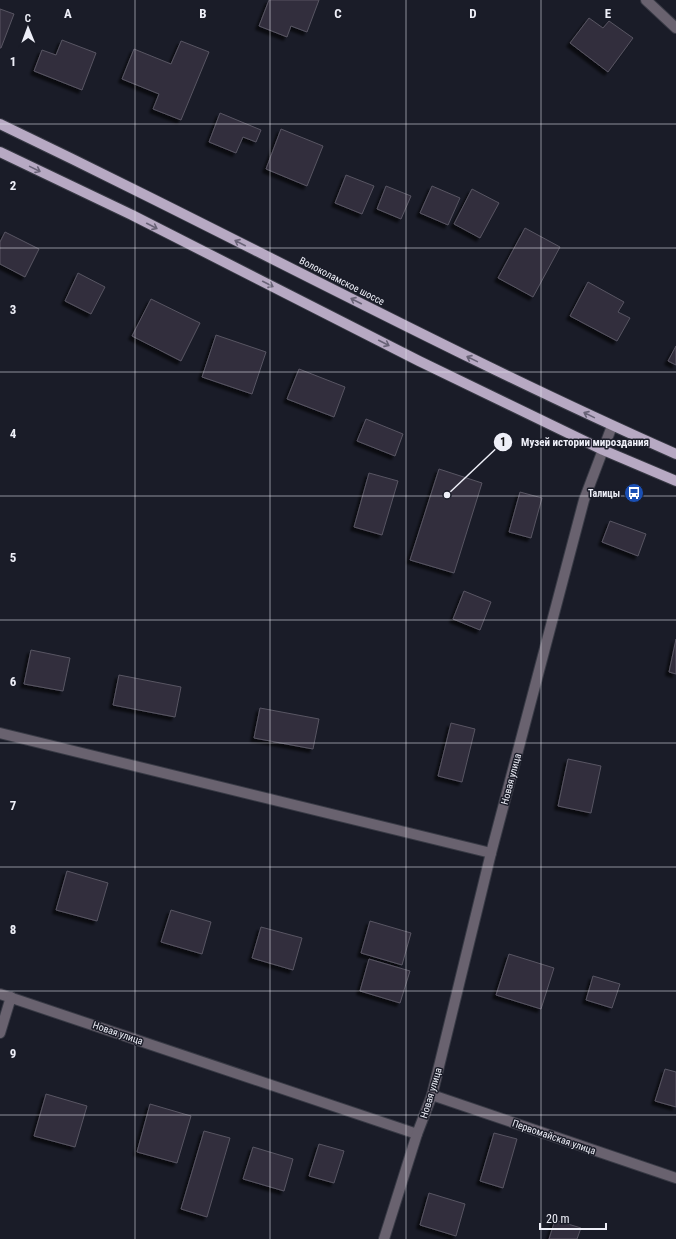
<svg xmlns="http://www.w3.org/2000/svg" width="676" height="1239" font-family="'Roboto Condensed',sans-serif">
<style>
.building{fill:#322f3c;stroke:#585563;filter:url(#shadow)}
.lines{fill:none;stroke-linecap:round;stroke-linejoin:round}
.minor-casing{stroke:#383a45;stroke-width:12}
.major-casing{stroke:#383a45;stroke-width:12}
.minor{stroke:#69626f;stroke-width:10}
.major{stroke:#b7a9c3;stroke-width:10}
.oneway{stroke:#686276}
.grid{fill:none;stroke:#eeeff8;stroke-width:1;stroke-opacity:0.55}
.labels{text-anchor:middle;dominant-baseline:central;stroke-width:3;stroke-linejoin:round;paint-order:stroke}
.street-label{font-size:10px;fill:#eeeff8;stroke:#1a1c28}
.poi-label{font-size:10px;font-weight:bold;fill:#eeeff8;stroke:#1a1c28;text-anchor:end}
.grid-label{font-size:13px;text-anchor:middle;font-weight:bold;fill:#eeeff8;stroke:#1a1c28;stroke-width:3;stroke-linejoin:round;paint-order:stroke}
.leader{fill:none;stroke:#eeeff8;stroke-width:1.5}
.callout-dot{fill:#eeeff8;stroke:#1a1c28;stroke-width:1.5}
.mark-label{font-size:12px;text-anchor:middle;font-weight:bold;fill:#111}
.callout-label{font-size:11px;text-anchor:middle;font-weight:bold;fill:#eeeff8;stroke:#1a1c28;stroke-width:3;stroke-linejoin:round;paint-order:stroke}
</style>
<defs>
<filter id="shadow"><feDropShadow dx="-3.5" dy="3.5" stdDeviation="1" flood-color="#0009"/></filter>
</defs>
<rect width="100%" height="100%" fill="#1a1c28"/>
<!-- building -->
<g class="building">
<path d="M269 0H319L307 32 291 26 287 37 259 26Z"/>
<path d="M0 9 14 14 1 48H0Z"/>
<path d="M589 18 603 28 609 21 633 38 608 72 570 43Z"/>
<path d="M62 40 96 53 82 90 34 71 42 50 56 55Z"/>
<path d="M181 41 209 52 181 120 153 109 159 94 122 79 134 49 171 64Z"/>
<path d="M220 113 261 130 256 142 243 137 236 153 209 142Z"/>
<path d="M281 129 323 146 307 186 266 169Z"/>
<path d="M346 175 374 186 362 214 335 203Z"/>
<path d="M386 186 411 196 401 219 377 209Z"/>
<path d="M432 186 460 198 448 225 420 213Z"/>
<path d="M472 189 499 203 480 238 454 224Z"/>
<path d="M525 228 560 247 533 297 498 278Z"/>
<path d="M5 232 39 249 25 277 0 264V242Z"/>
<path d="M78 273 105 287 91 314 65 301Z"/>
<path d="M588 282 624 302 618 312 630 318 617 341 570 316Z"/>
<path d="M151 299 200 323 181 361 132 336Z"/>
<path d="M216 335 266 352 252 394 202 377Z"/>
<path d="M676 346V365L668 361Z"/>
<path d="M299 369 345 387 334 417 287 399Z"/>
<path d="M366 419 403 434 395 456 357 441Z"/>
<path d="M439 469 482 483 454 573 410 560Z"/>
<path d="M369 473 398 481 382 535 354 527Z"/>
<path d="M520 492 542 498 531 538 509 532Z"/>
<path d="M610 521 646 534 638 556 602 542Z"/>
<path d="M464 591 491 602 480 630 453 619Z"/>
<path d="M676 639V674L669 672Z"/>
<path d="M31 650 70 658 63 691 24 684Z"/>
<path d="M119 675 181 687 175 717 113 705Z"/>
<path d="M260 708 319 719 313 749 254 738Z"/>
<path d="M451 723 475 729 462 782 438 776Z"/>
<path d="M568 759 601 766 591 813 558 806Z"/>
<path d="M67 871 108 883 97 921 56 910Z"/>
<path d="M171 910 211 922 202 954 161 942Z"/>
<path d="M370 921 411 933 402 965 361 953Z"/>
<path d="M261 927 302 938 293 970 252 958Z"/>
<path d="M509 954 554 968 541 1009 496 995Z"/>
<path d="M369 959 410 971 400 1003 360 991Z"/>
<path d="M593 976 620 984 612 1008 586 1000Z"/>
<path d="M665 1069 676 1072V1107L655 1101Z"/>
<path d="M46 1094 87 1106 75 1147 34 1136Z"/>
<path d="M150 1104 191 1116 177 1163 137 1152Z"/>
<path d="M204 1131 230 1138 207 1217 181 1209Z"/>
<path d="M494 1133 517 1139 503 1188 480 1181Z"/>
<path d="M319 1144 344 1151 334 1183 309 1176Z"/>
<path d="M253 1147 293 1159 284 1191 243 1179Z"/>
<path d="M429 1193 465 1204 456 1236 420 1225Z"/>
<path d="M555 1220 581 1228 577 1239H549Z"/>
</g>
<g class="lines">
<!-- minor casing -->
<g class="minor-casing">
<g id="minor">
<path d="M646 0 676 28"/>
<path d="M0 733 491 853"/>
<path d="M0 994 417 1134"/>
<path d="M0 1033 11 997"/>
<path d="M432 1095 676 1178"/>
<path d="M384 1239 417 1134 432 1095 491 853 584 500 612 426"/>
</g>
</g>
<!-- major casing -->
<g class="major-casing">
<g id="major">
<path d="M0 124C48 147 95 170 143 194 320 282 495 374 676 454"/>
<path d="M0 152 132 215 419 361 603 450 676 481"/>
</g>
</g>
<!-- minor -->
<use href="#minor" class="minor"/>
<!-- major -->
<use href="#major" class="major"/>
</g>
<!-- one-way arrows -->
<defs><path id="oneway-shaft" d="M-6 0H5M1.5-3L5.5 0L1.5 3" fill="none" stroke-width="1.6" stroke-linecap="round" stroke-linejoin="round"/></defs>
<g class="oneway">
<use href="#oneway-shaft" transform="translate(35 169) rotate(26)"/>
<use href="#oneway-shaft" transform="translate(152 226) rotate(27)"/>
<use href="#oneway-shaft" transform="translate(240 243) rotate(-153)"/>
<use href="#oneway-shaft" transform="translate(268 284) rotate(27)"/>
<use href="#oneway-shaft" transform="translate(356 301) rotate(-153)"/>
<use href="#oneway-shaft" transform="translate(384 343) rotate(27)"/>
<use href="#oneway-shaft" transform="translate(472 359) rotate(-154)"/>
<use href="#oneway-shaft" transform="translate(589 415) rotate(-154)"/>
</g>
<!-- grid -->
<path class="grid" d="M135 0V1239M270 0V1239M406 0V1239M541 0V1239M0 124H676M0 248H676M0 372H676M0 496H676M0 620H676M0 743H676M0 867H676M0 991H676M0 1115H676"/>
<!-- icons -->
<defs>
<g id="bus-disc" transform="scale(1)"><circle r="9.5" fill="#1a4fb4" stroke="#1a1c28"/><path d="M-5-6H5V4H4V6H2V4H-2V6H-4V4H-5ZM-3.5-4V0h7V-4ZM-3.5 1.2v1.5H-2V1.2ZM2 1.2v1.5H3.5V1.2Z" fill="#fff"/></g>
</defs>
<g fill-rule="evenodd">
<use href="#bus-disc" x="634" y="493"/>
</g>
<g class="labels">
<!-- street labels -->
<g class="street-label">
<text transform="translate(342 281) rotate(27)">Волоколамское шоссе</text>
<text transform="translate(511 779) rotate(-75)">Новая улица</text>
<text transform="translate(118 1033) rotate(19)">Новая улица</text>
<text transform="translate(431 1093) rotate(-73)">Новая улица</text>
<text transform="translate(554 1137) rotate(19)">Первомайская улица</text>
</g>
<!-- poi labels -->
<g class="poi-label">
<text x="620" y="493">Талицы</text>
</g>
</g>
<g class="grid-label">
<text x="68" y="18">A</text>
<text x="203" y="18">B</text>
<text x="338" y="18">C</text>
<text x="473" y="18">D</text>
<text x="608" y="18">E</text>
<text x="13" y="66">1</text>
<text x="13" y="190">2</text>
<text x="13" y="314">3</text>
<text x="13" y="438">4</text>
<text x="13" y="562">5</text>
<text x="13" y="686">6</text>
<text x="13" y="810">7</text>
<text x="13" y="934">8</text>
<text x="13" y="1058">9</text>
</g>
<!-- callouts -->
<path class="leader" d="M447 495L503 442"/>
<g class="callout-dot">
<circle cx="447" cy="495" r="4"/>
<circle cx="503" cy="442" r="10"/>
</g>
<g class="mark-label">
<text x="503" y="446">1</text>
</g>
<g class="callout-label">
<text x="585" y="446">Музей истории мироздания</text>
</g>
<!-- north arrow -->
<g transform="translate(28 28) rotate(359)" stroke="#1a1c28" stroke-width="3" paint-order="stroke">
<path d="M0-3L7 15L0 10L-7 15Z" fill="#eeeff8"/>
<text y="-6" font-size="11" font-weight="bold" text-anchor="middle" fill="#eeeff8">С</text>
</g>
<!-- scale -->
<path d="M540 1223v6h66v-6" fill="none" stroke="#eeeff8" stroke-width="2"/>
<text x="546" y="1223" font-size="12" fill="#eeeff8" stroke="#1a1c28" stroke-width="3" paint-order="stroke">20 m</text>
</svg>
